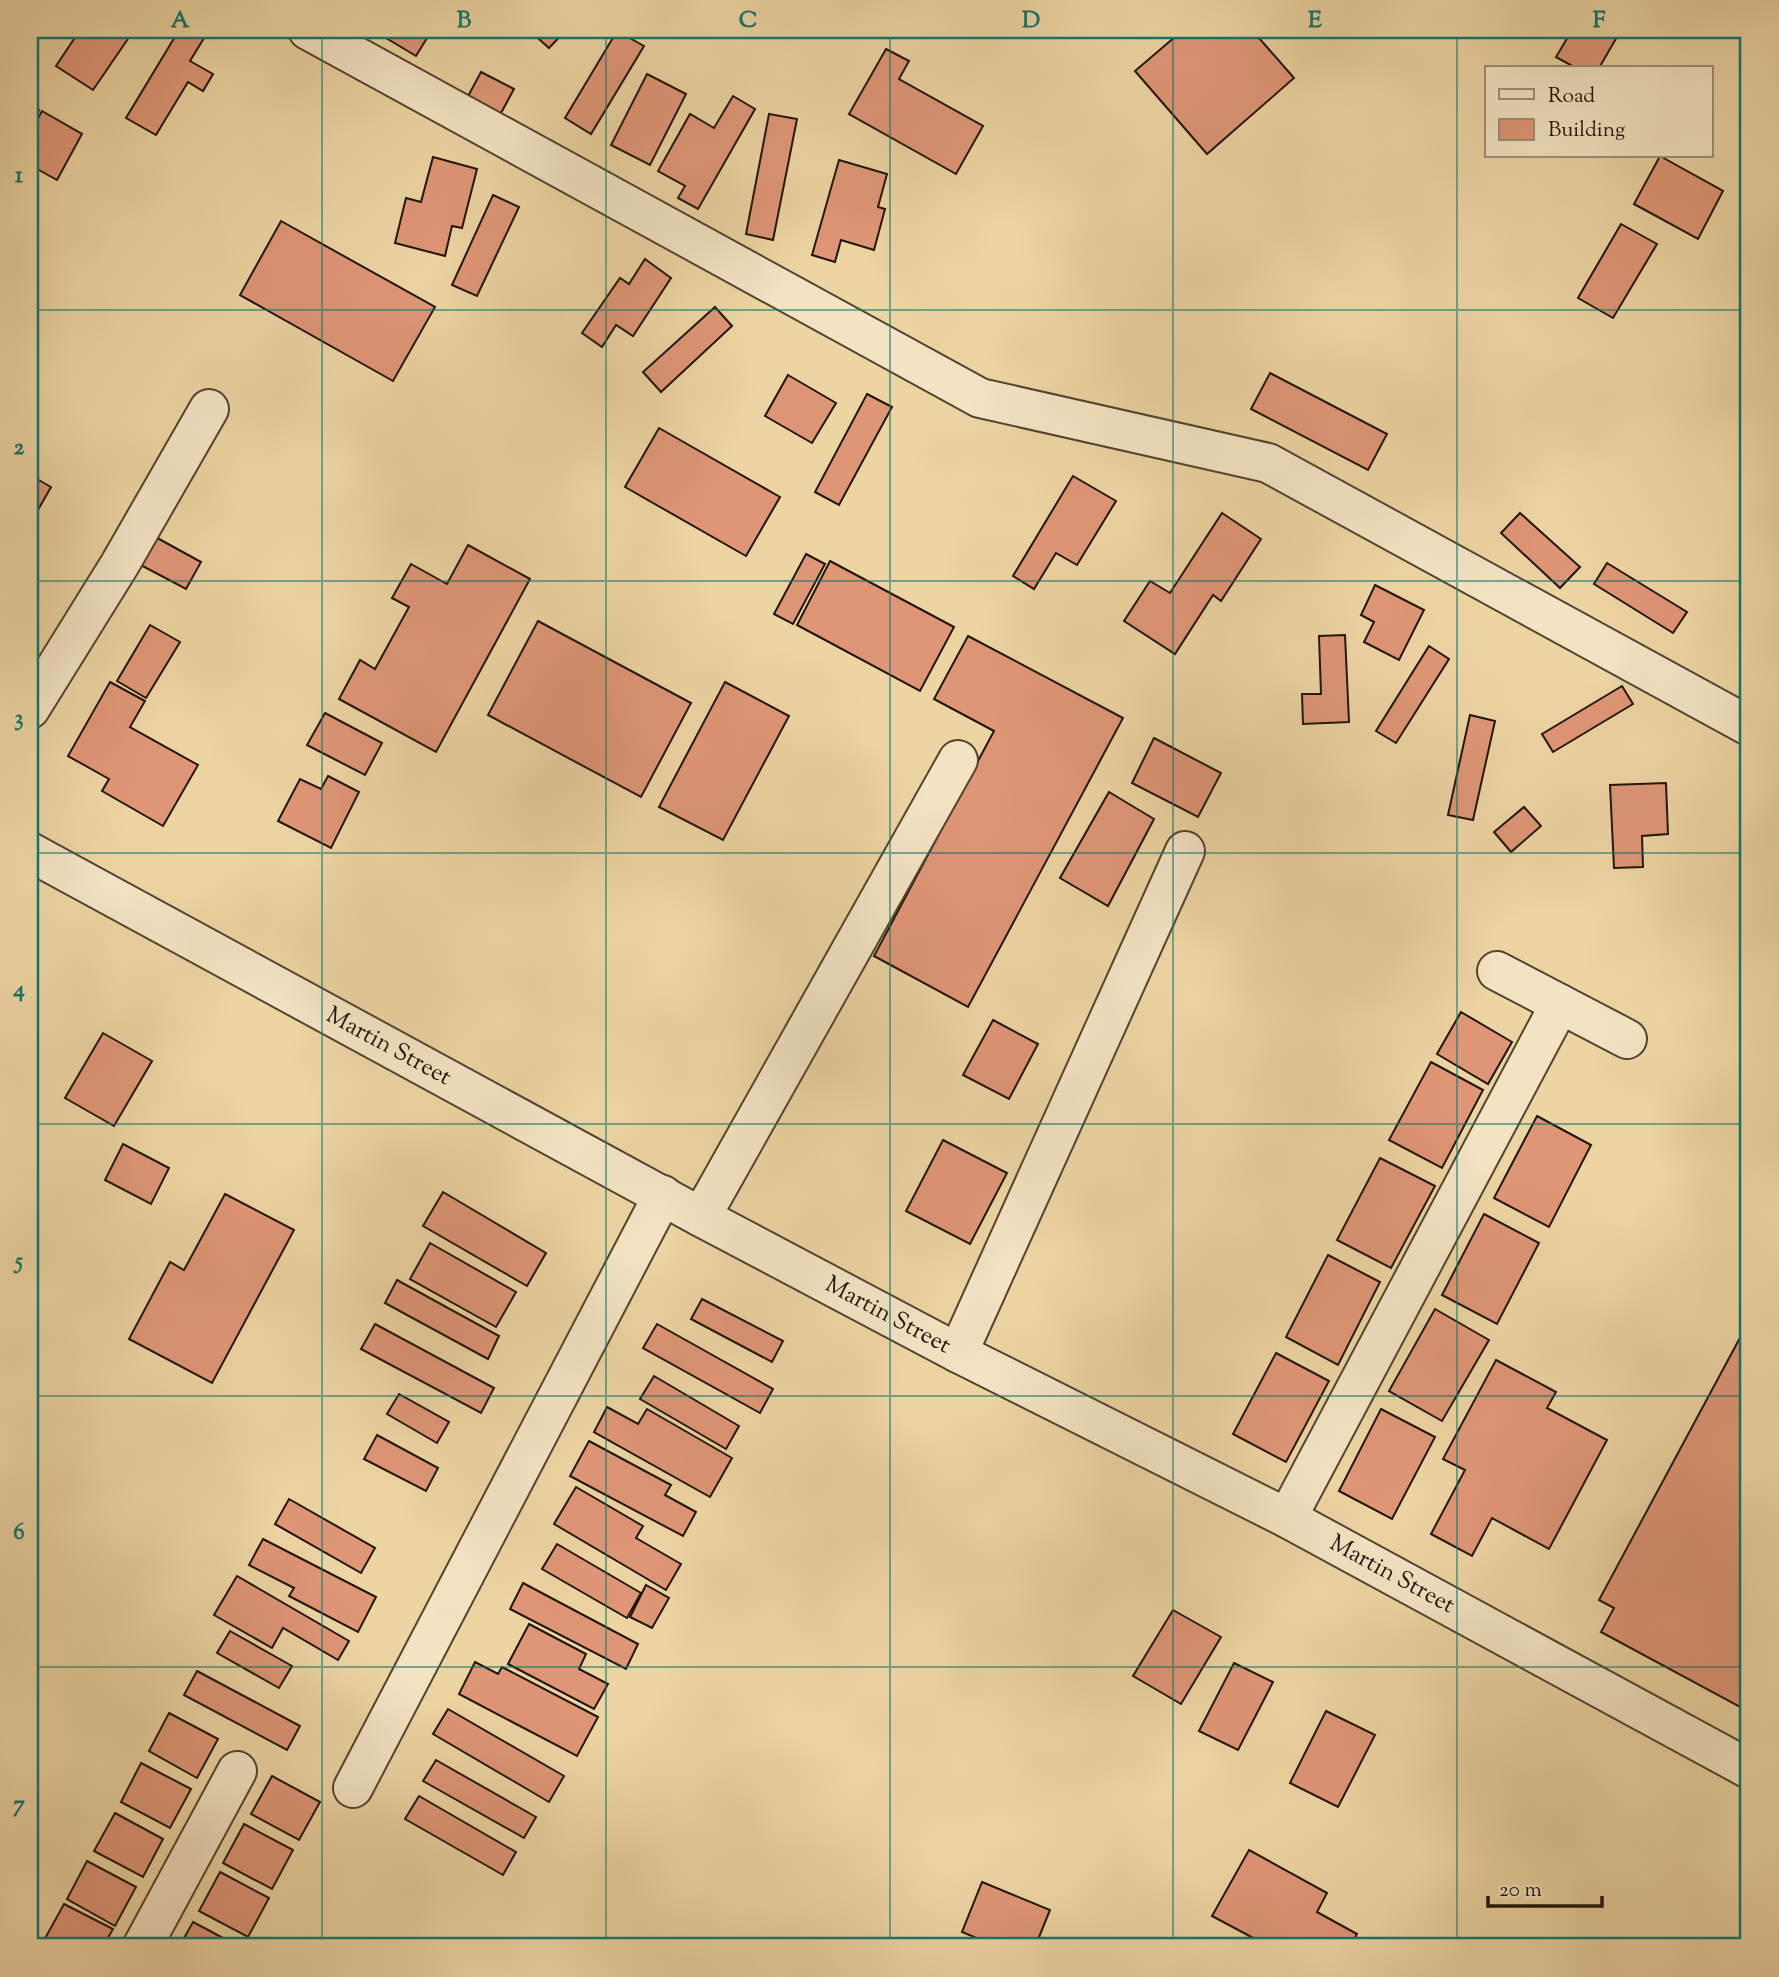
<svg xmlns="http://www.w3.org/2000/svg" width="1779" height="1977" font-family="'Sorts Mill Goudy',serif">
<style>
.building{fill:#df9677;stroke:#201407;stroke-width:2}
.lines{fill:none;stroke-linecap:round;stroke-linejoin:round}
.minor-casing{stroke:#53442e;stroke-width:42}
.minor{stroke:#f3e3c3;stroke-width:38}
.grid{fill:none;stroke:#0f766e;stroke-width:2;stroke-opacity:0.55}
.labels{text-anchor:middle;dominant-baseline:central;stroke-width:5;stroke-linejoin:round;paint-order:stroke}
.street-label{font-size:24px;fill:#201407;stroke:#f3e3c3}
.neatline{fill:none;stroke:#0f766e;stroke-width:2.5}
.grid-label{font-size:23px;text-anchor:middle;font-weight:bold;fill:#0f766e}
</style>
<rect width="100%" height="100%" fill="#edd4a3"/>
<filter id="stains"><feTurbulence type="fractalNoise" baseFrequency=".00286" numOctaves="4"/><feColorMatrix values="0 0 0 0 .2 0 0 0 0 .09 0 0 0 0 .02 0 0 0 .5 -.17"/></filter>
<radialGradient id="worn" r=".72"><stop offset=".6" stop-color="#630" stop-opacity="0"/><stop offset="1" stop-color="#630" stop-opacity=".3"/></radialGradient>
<!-- building -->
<g class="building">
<path d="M80 30H134L93 90 56 66Z"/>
<path d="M179 30H209L190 61 213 74 203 91 188 82 156 135 126 118Z"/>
<path d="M384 30H432L416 56 381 35Z"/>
<path d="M533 30H566L549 48 531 32Z"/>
<path d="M1183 30H1252L1294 78 1207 154 1135 71Z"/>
<path d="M1572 30H1621L1599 68H1576L1556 57Z"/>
<path d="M617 31 644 46 591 134 565 118Z"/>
<path d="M886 49 909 61 899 79 983 126 956 174 849 114Z"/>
<path d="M481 72 514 89 500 115 467 98Z"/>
<path d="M647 74 686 94 650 165 611 145Z"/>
<path d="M733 96 755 109 698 209 678 198 685 186 658 171 690 114 714 128Z"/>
<path d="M30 105 39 110 30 127Z"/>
<path d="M42 111 82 134 57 180 30 165V133Z"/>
<path d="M769 114 797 119 773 240 746 234Z"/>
<path d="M1660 156 1723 191 1698 239 1634 204Z"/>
<path d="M433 157 477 169 462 228 452 226 445 256 395 243 406 198 421 202Z"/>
<path d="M839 160 887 174 878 207 885 209 874 250 841 240 835 262 812 255Z"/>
<path d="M493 195 519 207 477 296 452 285Z"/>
<path d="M281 221 435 307 393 381 240 295Z"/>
<path d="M1621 224 1657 244 1613 318 1578 298Z"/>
<path d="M645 259 671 278 633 336 616 325 602 347 582 333 620 278 629 284Z"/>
<path d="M715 307 732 326 661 392 643 372Z"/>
<path d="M1270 373 1387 434 1368 470 1251 409Z"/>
<path d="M788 375 836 403 812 443 765 416Z"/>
<path d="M867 394 892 407 839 505 815 492Z"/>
<path d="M659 428 780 497 746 556 625 487Z"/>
<path d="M30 475 51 487 30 524Z"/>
<path d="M1073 476 1116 501 1077 565 1056 553 1034 589 1013 576Z"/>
<path d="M1222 513 1261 539 1221 601 1213 595 1175 654 1124 621 1150 581 1170 593Z"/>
<path d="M1520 513 1580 567 1560 588 1501 533Z"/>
<path d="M150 534 201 562 186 589 135 562Z"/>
<path d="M468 545 530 579 436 752 339 699 360 660 375 669 409 607 392 598 411 564 447 584Z"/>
<path d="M806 554 825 564 793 624 774 614Z"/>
<path d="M830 561 954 627 920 691 797 625Z"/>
<path d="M1607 563 1687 612 1673 633 1594 584Z"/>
<path d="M1375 585 1424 610 1399 660 1364 642 1374 622 1361 615Z"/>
<path d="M538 621 691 703 641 797 488 715Z"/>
<path d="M150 625 180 642 146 698 117 681Z"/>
<path d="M1345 635 1349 722 1303 724 1302 694H1321L1319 636Z"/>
<path d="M968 636 1123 718 968 1007 874 956 994 731 934 699Z"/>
<path d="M1429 646 1449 659 1396 743 1376 731Z"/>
<path d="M110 682 145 701 130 727 198 765 163 826 102 791 109 779 68 756Z"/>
<path d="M725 682 789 716 723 840 659 807Z"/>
<path d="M1622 686 1633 704 1553 752 1542 734Z"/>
<path d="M325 713 382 743 365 775 307 745Z"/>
<path d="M1470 715 1495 721 1473 820 1448 815Z"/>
<path d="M1154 738 1221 773 1198 817 1132 783Z"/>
<path d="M328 776 359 792 331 848 278 821 300 779 321 789Z"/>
<path d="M1666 783 1668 834 1642 836 1643 867 1614 868 1610 785Z"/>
<path d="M1109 792 1154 819 1108 906 1060 878Z"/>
<path d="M1524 807 1541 826 1511 852 1494 832Z"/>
<path d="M1461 1012 1512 1042 1488 1084 1437 1054Z"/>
<path d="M993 1020 1038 1044 1009 1099 963 1075Z"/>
<path d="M103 1033 152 1061 114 1126 65 1098Z"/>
<path d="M1431 1062 1483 1090 1442 1168 1389 1140Z"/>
<path d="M1537 1116 1591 1145 1549 1227 1494 1198Z"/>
<path d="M943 1140 1007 1173 970 1244 906 1211Z"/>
<path d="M123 1144 169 1168 151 1204 105 1180Z"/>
<path d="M1380 1158 1435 1186 1391 1268 1337 1240Z"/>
<path d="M443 1192 546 1253 527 1286 423 1226Z"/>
<path d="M225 1194 294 1230 212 1383 129 1339 170 1262 184 1270Z"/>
<path d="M1484 1214 1539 1243 1497 1324 1442 1295Z"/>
<path d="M430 1243 516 1292 496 1327 410 1279Z"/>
<path d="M1328 1255 1380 1282 1338 1365 1286 1337Z"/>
<path d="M397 1280 499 1336 488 1359 385 1303Z"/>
<path d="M702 1299 783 1341 772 1362 691 1319Z"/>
<path d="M1435 1309 1489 1340 1442 1421 1389 1391Z"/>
<path d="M1749 1321V1689L1740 1707 1601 1632 1614 1608 1599 1600Z"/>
<path d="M375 1324 494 1388 481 1413 361 1349Z"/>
<path d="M657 1324 773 1389 760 1413 643 1348Z"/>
<path d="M1276 1353 1329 1381 1286 1462 1233 1434Z"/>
<path d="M1496 1360 1556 1392 1547 1408 1607 1440 1549 1549 1492 1518 1472 1556 1431 1534 1465 1470 1443 1459Z"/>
<path d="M654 1376 739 1426 726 1449 640 1399Z"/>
<path d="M399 1394 449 1422 437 1443 387 1414Z"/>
<path d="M607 1407 638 1424 647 1409 732 1458 710 1497 594 1432Z"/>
<path d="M1381 1409 1435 1437 1392 1519 1339 1491Z"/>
<path d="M377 1435 438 1468 426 1491 364 1459Z"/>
<path d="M589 1441 671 1485 665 1495 696 1512 683 1536 570 1476Z"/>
<path d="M576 1487 643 1526 636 1538 681 1564 666 1590 554 1524Z"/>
<path d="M289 1499 375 1548 361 1573 275 1524Z"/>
<path d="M263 1539 376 1597 358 1632 289 1596 294 1588 249 1565Z"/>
<path d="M557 1544 641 1593 627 1618 542 1569Z"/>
<path d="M237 1576 349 1641 338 1660 283 1628 272 1648 214 1615Z"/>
<path d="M523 1583 638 1644 626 1669 510 1609Z"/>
<path d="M646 1585 669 1598 652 1628 630 1617Z"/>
<path d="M1173 1610 1221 1637 1181 1704 1133 1676Z"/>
<path d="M529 1624 586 1654 579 1669 608 1684 594 1709 508 1664Z"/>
<path d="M230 1631 292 1666 279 1688 217 1653Z"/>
<path d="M475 1662 498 1674 502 1667 598 1717 577 1756 459 1694Z"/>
<path d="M1234 1663 1273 1682 1238 1750 1199 1731Z"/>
<path d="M197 1671 300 1726 287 1750 184 1695Z"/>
<path d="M448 1709 564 1776 549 1802 433 1734Z"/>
<path d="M1326 1711 1375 1735 1338 1807 1290 1783Z"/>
<path d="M169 1713 218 1739 197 1778 149 1751Z"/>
<path d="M436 1760 536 1817 524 1838 423 1781Z"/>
<path d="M141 1763 191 1789 170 1828 121 1802Z"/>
<path d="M272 1776 320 1802 299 1840 251 1814Z"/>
<path d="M419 1796 516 1852 503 1875 405 1819Z"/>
<path d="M115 1813 163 1839 143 1877 94 1851Z"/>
<path d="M244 1824 293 1850 272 1889 223 1863Z"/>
<path d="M1249 1850 1327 1893 1317 1912 1357 1934 1350 1947H1270L1212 1916Z"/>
<path d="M87 1861 136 1887 115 1926 67 1899Z"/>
<path d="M220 1872 269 1898 248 1937 199 1911Z"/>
<path d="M982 1882 1050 1910 1035 1947H998L962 1932Z"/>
<path d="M64 1904 113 1929 103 1947H53L43 1942Z"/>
<path d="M193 1922 240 1947H179Z"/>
</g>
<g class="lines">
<!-- minor casing -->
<g class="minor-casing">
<g id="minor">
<path d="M308 30 980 398 1268 463 1749 726"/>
<path d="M30 709 120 564 209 409"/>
<path id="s1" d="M30 852 701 1217 958 1353 1287 1518 1749 1769"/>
<path d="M1497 971 1627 1039"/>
<path d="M701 1217 958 760"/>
<path d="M958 1353 1185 851"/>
<path d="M1287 1518 1560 1004"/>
<path d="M353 1788 663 1195"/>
<path d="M142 1947 237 1771"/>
</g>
</g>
<!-- minor -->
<use href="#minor" class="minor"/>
</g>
<!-- grid -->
<path class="grid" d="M322 30V1947M606 30V1947M890 30V1947M1173 30V1947M1457 30V1947M30 310H1749M30 581H1749M30 853H1749M30 1124H1749M30 1396H1749M30 1667H1749"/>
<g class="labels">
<!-- street labels -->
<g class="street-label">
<text stroke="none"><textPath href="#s1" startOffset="408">Martin Street</textPath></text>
<text stroke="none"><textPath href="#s1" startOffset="975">Martin Street</textPath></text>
<text stroke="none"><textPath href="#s1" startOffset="1542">Martin Street</textPath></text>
</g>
</g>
<!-- margin -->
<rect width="1779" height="1977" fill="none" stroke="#edd4a3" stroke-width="77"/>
<!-- legend -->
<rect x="1485" y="66" width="228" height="91" fill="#f3e3c3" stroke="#9f9078" stroke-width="2"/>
<rect x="1499" y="89" width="35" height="10" fill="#f3e3c3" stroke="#9f9078" stroke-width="2"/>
<text x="1548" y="102" font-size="21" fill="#201407">Road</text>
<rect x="1499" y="119" width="35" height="21" fill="#df9677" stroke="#9f9078" stroke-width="2"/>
<text x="1548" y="136" font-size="21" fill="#201407">Building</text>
<!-- scale -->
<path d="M1488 1896v10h114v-10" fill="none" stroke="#201407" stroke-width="3.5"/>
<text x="1499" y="1896" font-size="21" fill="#201407" stroke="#f3e3c3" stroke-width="5" paint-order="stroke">20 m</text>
<rect x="38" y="38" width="1702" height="1900" class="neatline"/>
<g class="grid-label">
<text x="180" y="27">A</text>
<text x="464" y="27">B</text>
<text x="748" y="27">C</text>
<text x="1031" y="27">D</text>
<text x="1315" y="27">E</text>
<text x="1599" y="27">F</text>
<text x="19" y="182">1</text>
<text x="19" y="454">2</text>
<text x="19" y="725">3</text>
<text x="19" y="996">4</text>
<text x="19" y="1268">5</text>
<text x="19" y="1539">6</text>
<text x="19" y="1811">7</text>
</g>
<rect width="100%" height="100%" filter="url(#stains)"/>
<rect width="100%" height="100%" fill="url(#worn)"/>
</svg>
